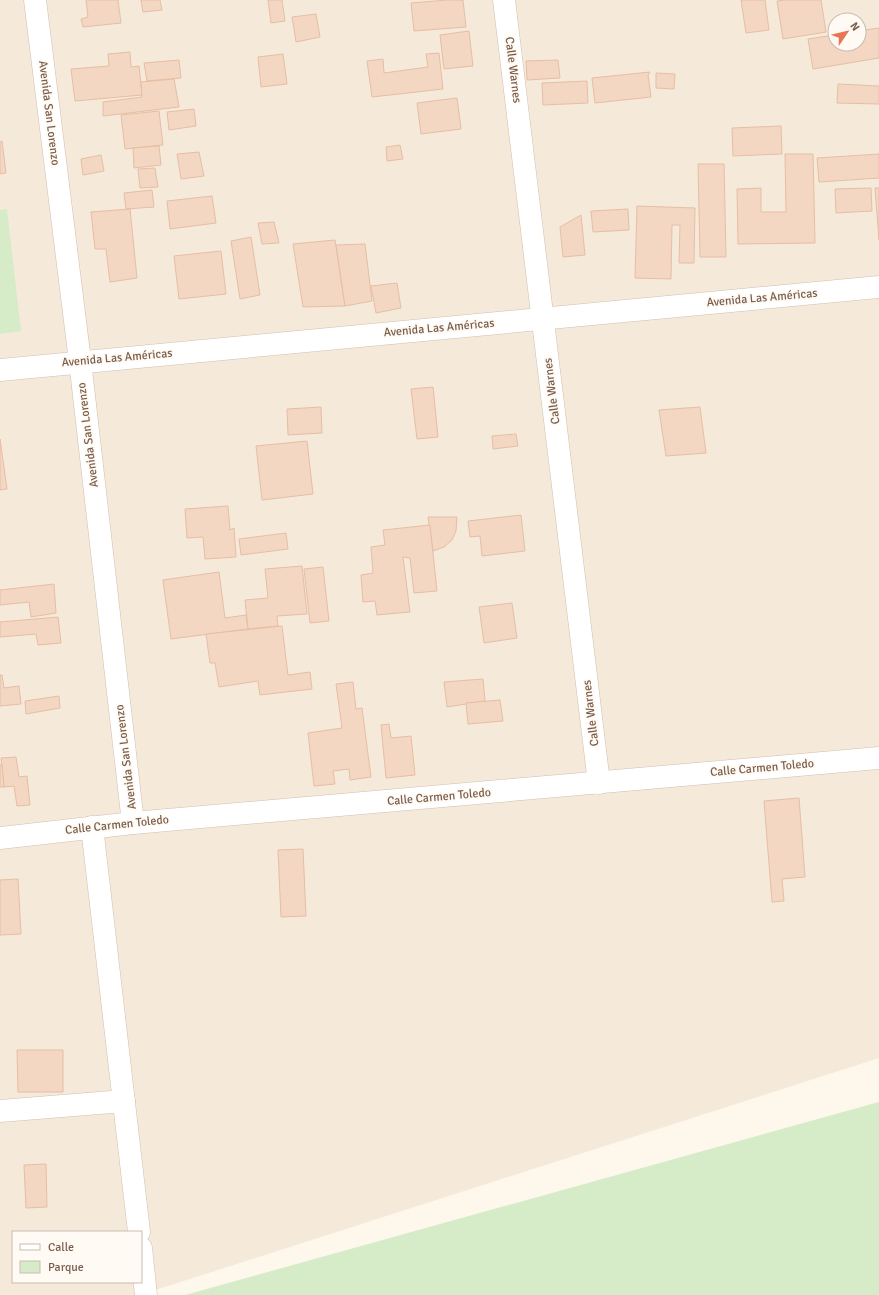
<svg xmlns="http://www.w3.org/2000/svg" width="879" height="1295" font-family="Signika,sans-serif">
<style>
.residential{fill:#f5e9da;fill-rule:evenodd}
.green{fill:#d6ecc9}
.building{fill:#f3d7c3;stroke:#e6bea3}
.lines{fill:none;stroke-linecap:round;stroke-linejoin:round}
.minor-casing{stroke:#d1bfb0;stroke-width:23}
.minor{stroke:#fff;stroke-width:22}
.labels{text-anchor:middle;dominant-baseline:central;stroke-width:3.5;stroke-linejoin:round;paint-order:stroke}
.street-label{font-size:12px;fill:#7a5e4d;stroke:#fffaf3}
</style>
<rect width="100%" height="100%" fill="#fdf7ec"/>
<!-- residential -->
<path class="residential" d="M0 0H879V1058L140 1295H0ZM835 20H859V44H835ZM13 1232H141V1282H13Z"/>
<!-- green -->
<g class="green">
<path d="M7 209 21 331 0 334V210Z"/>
<path d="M879 1102V1295H185Z"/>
</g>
<!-- building -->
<g class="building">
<path d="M86 0H118L121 23 83 27 81 19 88 17Z"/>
<path d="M141 0H160L162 10 143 12Z"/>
<path d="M268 0H282L285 21 271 23Z"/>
<path d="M447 0H463L466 27 414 31 411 3Z"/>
<path d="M741 0H765L769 30 746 33Z"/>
<path d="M785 0H821L826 32 783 39 777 1Z"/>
<path d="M316 14 320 37 296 42 292 17Z"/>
<path d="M879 28V58L813 69 808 39 835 35V44H859V31Z"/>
<path d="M469 31 473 66 444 69 440 35Z"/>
<path d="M130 52 131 67 139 66 142 95 75 101 71 69 109 66 108 54Z"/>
<path d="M439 53 443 89 372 97 367 61 383 59 384 73 428 67 426 54Z"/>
<path d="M283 54 287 84 261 87 258 57Z"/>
<path d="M179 60 181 78 147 81 144 63Z"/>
<path d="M558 60 560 78 527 80 526 61Z"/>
<path d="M650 72 648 75 651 97 595 103 592 78Z"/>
<path d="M656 73 675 74 674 89 656 88Z"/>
<path d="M174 79 179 107 103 116V102L142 97 141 82Z"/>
<path d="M587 81 588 103 543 105 542 83Z"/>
<path d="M838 84 879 86V104L837 103Z"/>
<path d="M457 98 461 129 421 134 417 103Z"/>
<path d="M194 109 196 126 169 130 167 112Z"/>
<path d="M159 111 163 145 125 149 121 115Z"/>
<path d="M781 126 782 154 733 156 732 128Z"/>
<path d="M2 141 6 173 0 174V142Z"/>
<path d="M400 145 403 159 387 161 386 147Z"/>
<path d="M159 146 161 165 134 168 133 148Z"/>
<path d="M199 152 204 176 181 179 177 154Z"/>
<path d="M785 154H813L815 243 738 244 737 189 761 188V212H786Z"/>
<path d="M879 154V178L819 182 817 158Z"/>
<path d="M101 155 104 171 83 175 81 159Z"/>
<path d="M698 164H724L726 257H700Z"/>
<path d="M155 168 158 187 140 188 138 169Z"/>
<path d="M871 188 872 211 836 213 835 189Z"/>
<path d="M875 188H879V240Z"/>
<path d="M152 190 154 207 126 209 124 193Z"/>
<path d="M212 196 216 223 170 229 167 201Z"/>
<path d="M637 206 695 208 694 263H679L680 225H672L671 279 635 278Z"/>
<path d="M130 209 137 278 110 282 106 249H95L91 212Z"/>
<path d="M628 209 629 230 593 232 591 211Z"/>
<path d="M581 215 585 255 563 257 560 227Z"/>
<path d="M274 222 279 243 262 244 258 223Z"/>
<path d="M251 237 260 295 240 299 231 241Z"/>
<path d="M335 240 345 306 303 307 293 244Z"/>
<path d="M365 244 372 301 345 306 336 245Z"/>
<path d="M221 251 226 294 179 299 174 256Z"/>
<path d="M397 283 401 308 376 313 371 286Z"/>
<path d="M433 387 438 437 417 439 411 389Z"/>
<path d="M321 407 322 433 288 435 287 409Z"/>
<path d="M700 407 706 453 666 456 659 410Z"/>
<path d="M516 434 518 446 493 449 492 436Z"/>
<path d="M0 439 7 489 0 490Z"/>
<path d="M307 441 313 494 262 500 256 446Z"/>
<path d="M228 506 230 530 234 528 236 557 205 559 203 537 187 538 185 509Z"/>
<path d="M521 515 525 551 482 556 480 536 470 537 468 521Z"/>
<path d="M428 517H457L456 531 452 540 444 547 433 551Z"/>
<path d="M430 525 437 591 414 593 410 558 403 557 410 612 377 615 375 601 363 602 361 575 373 573 371 547 385 545 383 530Z"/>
<path d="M286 533 288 549 241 555 239 539Z"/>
<path d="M302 566 307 614 277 616 278 626 248 629 245 600 268 598 265 569Z"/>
<path d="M323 567 329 621 310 623 304 569Z"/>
<path d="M219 572 225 618 246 615 248 629 171 639 163 580Z"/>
<path d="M54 584 56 613 31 617 29 602 0 605V590Z"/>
<path d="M512 603 517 638 484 643 479 607Z"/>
<path d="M58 617 61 643 38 645 36 634 0 637V622Z"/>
<path d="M282 626 288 675 310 672 312 689 260 695 258 681 219 687 215 663H210L206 634Z"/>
<path d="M0 675H2L4 688 19 686 21 704 0 706Z"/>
<path d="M483 679 485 701 447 707 444 682Z"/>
<path d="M353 682 356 709 362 708 371 777 350 780 349 769 333 771 335 784 314 786 308 733 342 728 336 684Z"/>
<path d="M59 696 60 708 26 714 25 701Z"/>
<path d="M500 700 503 721 468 724 466 703Z"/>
<path d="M389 724 391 738 411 736 415 775 386 778 381 725Z"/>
<path d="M16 757 19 777 27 776 30 805 17 806 14 786 4 787 1 758Z"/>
<path d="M0 765H2L4 787H0Z"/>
<path d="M799 798 805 877 782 879 784 901 772 902 764 801Z"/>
<path d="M303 849 306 916 281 917 278 850Z"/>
<path d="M18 879 21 934 0 935V880Z"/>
<path d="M17 1050H63V1092H18Z"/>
<path d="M46 1164 47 1207 26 1208 24 1165Z"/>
</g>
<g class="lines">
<!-- minor casing -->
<g class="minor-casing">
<g id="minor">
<path d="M35 0 80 361 133 823"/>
<path d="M504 0 599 783"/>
<path d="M0 370 879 287"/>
<path d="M92 827 139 1232"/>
<path d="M0 838 133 823 879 758"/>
<path d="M0 1111 124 1101"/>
<path d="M141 1248 146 1295"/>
</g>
</g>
<!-- minor -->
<use href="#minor" class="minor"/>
</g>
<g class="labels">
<!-- street labels -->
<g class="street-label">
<text transform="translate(513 70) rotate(83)">Calle Warnes</text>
<text transform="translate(49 113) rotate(83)">Avenida San Lorenzo</text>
<text transform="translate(762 298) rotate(-5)">Avenida Las Américas</text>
<text transform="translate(439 328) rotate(-5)">Avenida Las Américas</text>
<text transform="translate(117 358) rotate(-5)">Avenida Las Américas</text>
<text transform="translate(552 391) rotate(-97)">Calle Warnes</text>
<text transform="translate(88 435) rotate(-97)">Avenida San Lorenzo</text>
<text transform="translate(591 713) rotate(-97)">Calle Warnes</text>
<text transform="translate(126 757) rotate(-97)">Avenida San Lorenzo</text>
<text transform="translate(762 768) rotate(-5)">Calle Carmen Toledo</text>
<text transform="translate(439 797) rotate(-5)">Calle Carmen Toledo</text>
<text transform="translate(117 825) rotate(-6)">Calle Carmen Toledo</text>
</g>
</g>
<!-- legend -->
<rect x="12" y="1231" width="130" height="52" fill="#fffaf3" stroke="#cabcb1"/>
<rect x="20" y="1244" width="20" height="6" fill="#ffffff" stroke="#cabcb1"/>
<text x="48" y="1251" font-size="12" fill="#7a5e4d">Calle</text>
<rect x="20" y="1261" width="20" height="12" fill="#d6ecc9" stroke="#cabcb1"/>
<text x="48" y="1271" font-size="12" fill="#7a5e4d">Parque</text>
<!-- north arrow -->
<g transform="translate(847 32) rotate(55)"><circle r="19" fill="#fffaf3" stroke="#cabcb1"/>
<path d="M0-3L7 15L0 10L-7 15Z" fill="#e77651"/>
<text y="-6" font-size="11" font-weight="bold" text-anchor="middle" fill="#7a5e4d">N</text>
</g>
</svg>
